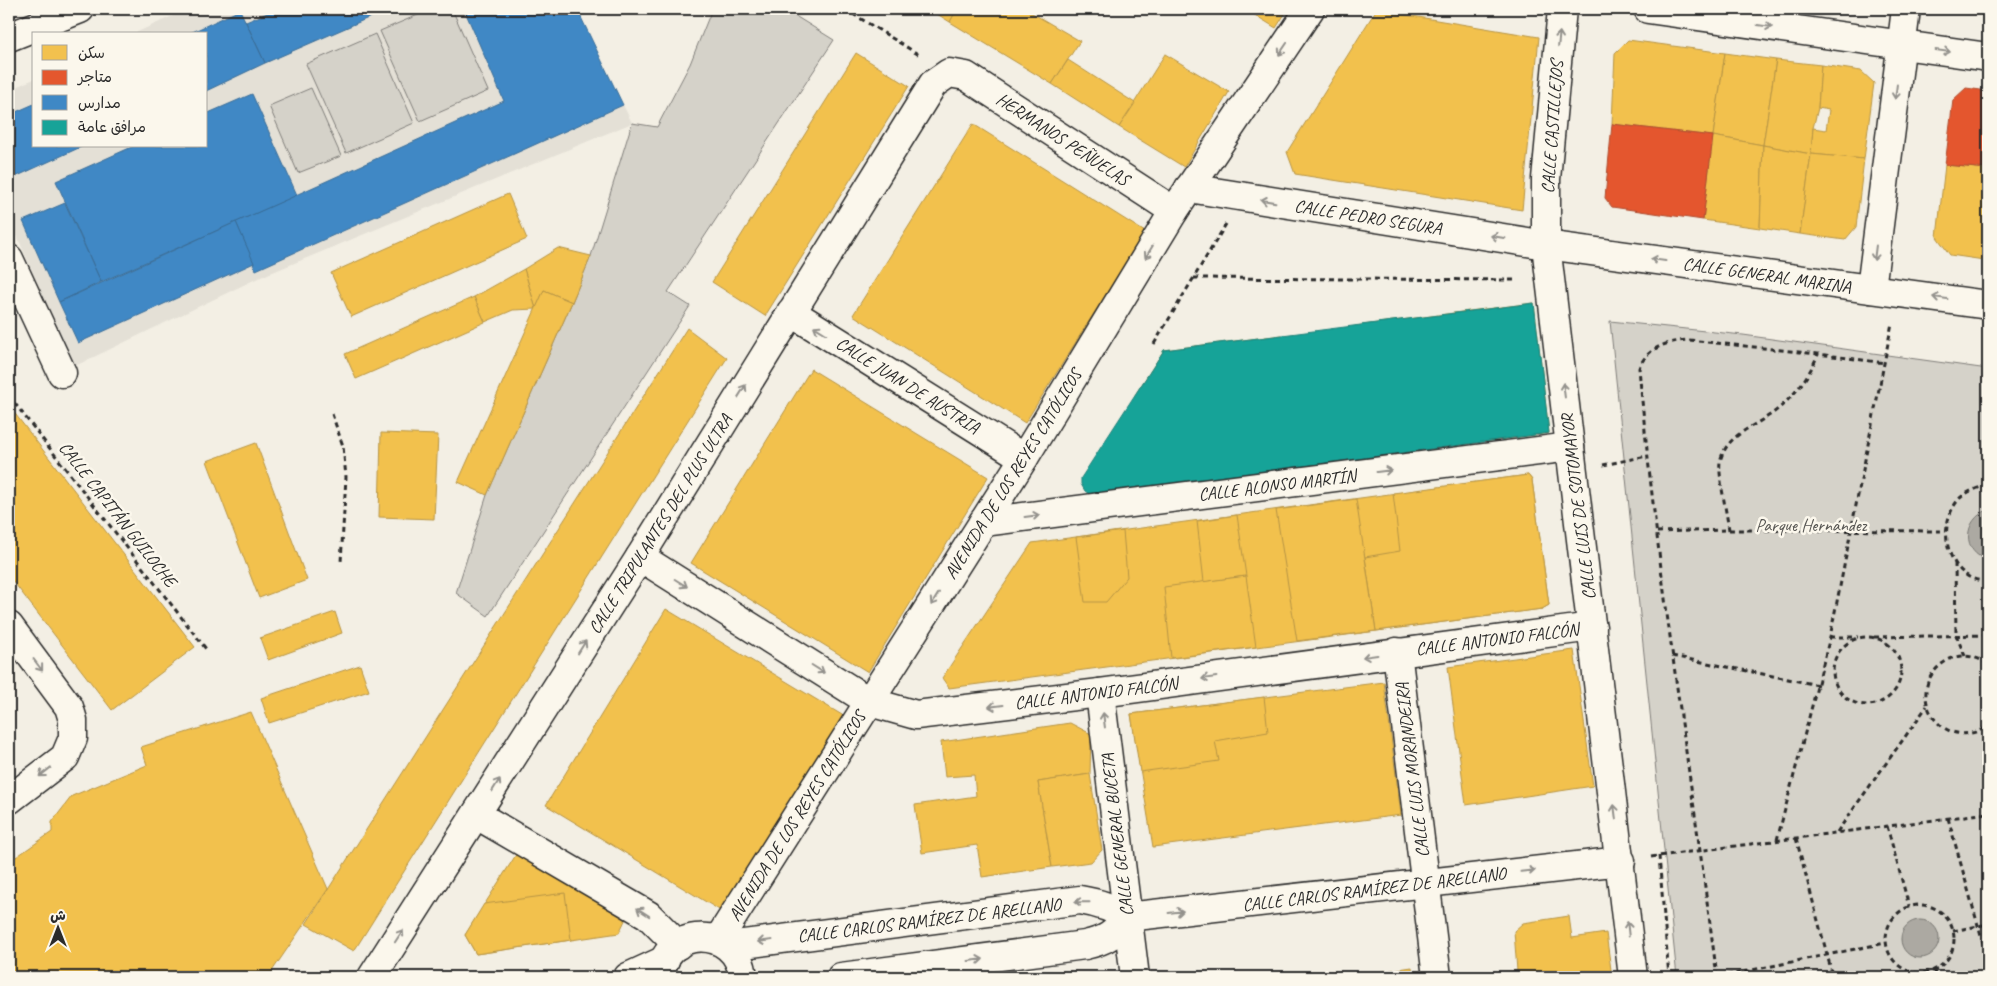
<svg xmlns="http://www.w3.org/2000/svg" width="1997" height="986" font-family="Caveat,'Playpen Sans Arabic',sans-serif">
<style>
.built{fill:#e4e0d6}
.green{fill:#d5d2c9;stroke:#807e7a}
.water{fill:#aca9a2;stroke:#787772}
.homes{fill:#f2c14e;stroke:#b69444}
.shops{fill:#e4572e;stroke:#ac4a2d}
.schools{fill:#3f88c5;stroke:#396c97}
.public{fill:#17a398;stroke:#1d7f77}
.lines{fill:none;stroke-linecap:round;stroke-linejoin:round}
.minor-casing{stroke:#2b2b2b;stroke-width:31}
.path{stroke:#2b2b2b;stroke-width:3;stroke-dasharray:5 4;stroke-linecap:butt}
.minor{stroke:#fbf7ec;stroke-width:28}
.oneway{stroke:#93918c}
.labels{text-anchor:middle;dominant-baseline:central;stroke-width:5;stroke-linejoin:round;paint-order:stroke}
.street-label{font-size:18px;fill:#2b2b2b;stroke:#fbf7ec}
.park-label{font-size:18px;fill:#565552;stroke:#fbf7ec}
</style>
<rect width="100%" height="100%" fill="#f3efe4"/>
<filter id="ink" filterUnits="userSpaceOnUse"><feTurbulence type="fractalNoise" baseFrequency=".02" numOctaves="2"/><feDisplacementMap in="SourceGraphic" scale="10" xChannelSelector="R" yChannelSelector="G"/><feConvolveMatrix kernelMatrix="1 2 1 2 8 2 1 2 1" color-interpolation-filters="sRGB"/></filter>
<g filter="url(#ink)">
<!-- built -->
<path class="built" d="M188 9H575L632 123 256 279 73 367 9 217V90L34 79V146H206V34H133Z"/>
<!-- green -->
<g class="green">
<path d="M432 9H452L488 91 420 121 380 31Z"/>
<path d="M712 9H784L834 40 668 292 690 306 488 616 456 593 487 495 572 302 591 256 632 123 657 127 690 64Z"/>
<path d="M375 34 414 123 346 153 306 64Z"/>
<path d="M311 88 341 156 298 173 269 106Z"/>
<path d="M1610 321 1743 335 1988 369V977H1677Z"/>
</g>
<!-- water -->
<g class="water">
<path d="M1988 510V560C1961 553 1963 519 1988 510Z"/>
<circle cx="1920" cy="939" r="19"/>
</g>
<!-- homes -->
<g class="homes">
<path d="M929 9H957L950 22Z"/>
<path d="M957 9H1025L1080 41 1052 84 950 22Z"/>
<path d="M1245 9H1288L1276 28Z"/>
<path d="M1376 10 1539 37 1522 210 1295 174 1287 152Z"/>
<path d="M1628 40 1725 53 1713 136 1612 124 1615 53Z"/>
<path d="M856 53 909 86 765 316 712 282Z"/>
<path d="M1725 53 1776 60 1763 145 1713 136Z"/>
<path d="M1165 54 1229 92 1184 167 1119 127Z"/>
<path d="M1068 60 1135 103 1119 127 1052 84Z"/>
<path d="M1776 60 1821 65 1818 108 1813 128 1811 154 1763 145Z"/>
<path d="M1821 65 1861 71 1874 83 1864 159 1811 154 1813 128 1826 130 1829 110 1818 108Z"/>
<path d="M973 124 1145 232 1025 423 853 315Z"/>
<path d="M1713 136 1763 145 1760 228 1703 220Z"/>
<path d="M1763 145 1811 154 1800 234 1760 228Z"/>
<path d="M1811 154 1864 159 1856 227 1845 240 1800 234Z"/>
<path d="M1945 165 1988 169V219L1984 260 1950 255 1937 237Z"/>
<path d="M508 194 527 239 351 317 331 273Z"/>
<path d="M1988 219V260H1984Z"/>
<path d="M558 248 591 256 572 302 544 290 536 309 524 269Z"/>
<path d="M524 269 536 309 513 310 485 322 474 297Z"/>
<path d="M544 290 572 302 487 495 458 482Z"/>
<path d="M474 297 485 322 356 379 345 354Z"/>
<path d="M1534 303 1549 433 1488 441 1469 311Z"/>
<path d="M1469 311 1483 407 1368 424 1355 326Z"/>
<path d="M687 328 727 358 354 951 306 924Z"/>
<path d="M1282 335 1302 466 1232 476 1215 382 1203 386 1181 428 1135 395 1164 350Z"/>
<path d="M811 369 988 477 868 672 691 563Z"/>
<path d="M9 406 195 647 112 710 9 576Z"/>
<path d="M381 433 438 435 434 519 379 517Z"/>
<path d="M256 443 307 580 259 598 207 461Z"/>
<path d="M1528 475 1532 480 1549 605 1542 609 949 688 942 678 1032 543Z"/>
<path d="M1528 475 1532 480 1549 605 1542 609 1376 631 1365 557 1400 551 1393 493Z"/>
<path d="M1356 499 1376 631 1297 641 1276 510Z"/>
<path d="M1237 515 1246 576 1204 582 1197 521Z"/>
<path d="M1123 531 1127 577 1106 602H1085L1076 537Z"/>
<path d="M1246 576 1256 647 1171 658 1164 587Z"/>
<path d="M666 609 847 718 726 914 546 805Z"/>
<path d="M335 612 342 633 268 660 260 638Z"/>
<path d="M1574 650 1593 786 1466 805 1448 667Z"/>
<path d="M360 665 369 691 269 723 261 698Z"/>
<path d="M1384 682 1401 815 1153 847 1131 714Z"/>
<path d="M1264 697 1268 732 1215 741 1219 761 1140 772 1131 714Z"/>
<path d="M251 712 328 889 268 977H9V852L16 857 52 832V822L72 796 147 765 141 747Z"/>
<path d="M1070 723 1091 734 1090 774 1038 782 1052 867 982 877 977 845 922 853 915 805 976 796 974 775 945 777 941 742Z"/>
<path d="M1090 774 1102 850 1091 862 1052 867 1038 782Z"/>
<path d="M521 847 628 914 619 933 476 954 465 935Z"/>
<path d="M565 893 571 940 476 954 465 935 484 904Z"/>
<path d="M1569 916 1572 938 1606 933 1612 977H1482L1484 974 1517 971 1514 931 1523 923Z"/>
<path d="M1412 967 1413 977H1352V976Z"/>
<path d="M1509 972 1510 977H1482L1484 974Z"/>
</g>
<!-- shops -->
<g class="shops">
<path d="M1966 88 1988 91V169L1945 165 1953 100Z"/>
<path d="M1612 124 1713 136 1703 220 1612 207 1605 198Z"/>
</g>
<!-- schools -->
<g class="schools">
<path d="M277 9H389L265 63 246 22Z"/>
<path d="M464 9H577L623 105 256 270 236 222 504 101Z"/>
<path d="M240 10 265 63 206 91V34H188Z"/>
<path d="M252 94 297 195 101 282 56 181 134 146H206V114Z"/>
<path d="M34 104V146H83L13 178 9 169V115Z"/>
<path d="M65 203 101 282 59 302 23 221Z"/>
<path d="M236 222 254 263 78 343 59 302Z"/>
</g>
<!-- public -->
<path class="public" d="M1534 303 1549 433 1091 495 1085 491 1081 484V478L1164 350Z"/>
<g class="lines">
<!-- minor casing -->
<g class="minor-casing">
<g id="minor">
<path d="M1562 9 1546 179V245L1633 977"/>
<path d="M1648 9 1988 57"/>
<path d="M9 37 80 9"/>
<path d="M1189 188 1546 245 1988 305"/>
<path d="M9 259 62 373"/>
<path d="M1871 289 1906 9"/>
<path d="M791 312 1024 458"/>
<path d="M983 522 1570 447"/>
<path d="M640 557 870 702 916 715 1100 693 1592 627"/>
<path d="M9 626 69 707 73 720V738L65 757 9 800"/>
<path d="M1397 652 1437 977"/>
<path d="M1100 693 1135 977"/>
<path d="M477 815 648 915 678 945"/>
<path d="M718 940 1024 458 1174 211 1310 9"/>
<path d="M728 946 1080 900C1098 903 1112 907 1127 917L1621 861"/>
<path d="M372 977 640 557 933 84 949 73 966 76 1174 211"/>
<path d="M628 977 665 960"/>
<path d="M661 977C661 926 738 923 743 977"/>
<path d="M841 977 1085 945C1107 940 1114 935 1127 917"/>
</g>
</g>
<!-- path -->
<g class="path">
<path d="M845 9 921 56"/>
<path d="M1194 278 1518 280"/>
<path d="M1154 344 1226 224"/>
<path d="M9 396 206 649"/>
<path d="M332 414 343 446 346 477 341 562"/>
<path d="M1603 465 1647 456"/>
<path d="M1988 485C1978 488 1968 491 1960 498 1939 520 1943 561 1969 577 1975 580 1982 581 1988 582"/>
<path d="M1729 530C1727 515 1718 474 1720 462 1726 433 1758 426 1778 409 1795 395 1810 375 1818 354"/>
<path d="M1657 532 1729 530 1946 531"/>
<path d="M1955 563 1956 635 1965 656"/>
<circle cx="1867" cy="671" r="34"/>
<path d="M1830 637H1858"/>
<path d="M1874 637 1988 635"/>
<path d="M1672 656 1818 685"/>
<path d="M1988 664C1976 656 1962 653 1948 660 1899 687 1940 757 1988 726"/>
<path d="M1948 818 1988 961"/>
<path d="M1887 826 1909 906"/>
<path d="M1837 832 1927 706"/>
<path d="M1796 838 1833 977"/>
<path d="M1777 840 1830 637 1892 323"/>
<path d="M1659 856 1669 977"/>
<path d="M1651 857 1988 813"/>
<circle cx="1920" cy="939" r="34"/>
<path d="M1953 931 1988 924"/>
<path d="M1934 971 1936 977"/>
<path d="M1717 977C1691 774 1657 572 1639 368 1647 347 1669 341 1689 340L1818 354 1885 363"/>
<path d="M1718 977 1885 943"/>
</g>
<!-- minor -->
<use href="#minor" class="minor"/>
</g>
<!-- one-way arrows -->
<defs><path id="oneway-shaft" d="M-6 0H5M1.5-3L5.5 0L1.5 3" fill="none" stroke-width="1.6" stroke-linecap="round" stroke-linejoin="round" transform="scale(1.25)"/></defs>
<g class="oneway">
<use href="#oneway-shaft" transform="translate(1765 26) rotate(8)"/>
<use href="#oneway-shaft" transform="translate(1559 39) rotate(-84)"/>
<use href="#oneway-shaft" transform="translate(1283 49) rotate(124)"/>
<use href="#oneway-shaft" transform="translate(1943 51) rotate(8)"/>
<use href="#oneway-shaft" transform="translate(1896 92) rotate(97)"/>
<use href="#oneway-shaft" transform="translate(1268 201) rotate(-171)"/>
<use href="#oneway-shaft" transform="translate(1498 237) rotate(-171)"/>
<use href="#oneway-shaft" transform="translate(1149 252) rotate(121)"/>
<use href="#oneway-shaft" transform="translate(1875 253) rotate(97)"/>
<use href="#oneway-shaft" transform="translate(1658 260) rotate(-172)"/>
<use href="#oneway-shaft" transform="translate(1940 298) rotate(-172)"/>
<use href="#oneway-shaft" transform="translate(820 330) rotate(-148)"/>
<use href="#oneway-shaft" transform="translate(1564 390) rotate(-97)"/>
<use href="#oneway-shaft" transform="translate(742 391) rotate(-58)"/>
<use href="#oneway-shaft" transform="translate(1384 471) rotate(-7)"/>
<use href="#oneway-shaft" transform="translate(1032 516) rotate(-7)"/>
<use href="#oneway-shaft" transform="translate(681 583) rotate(32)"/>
<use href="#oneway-shaft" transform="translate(935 599) rotate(122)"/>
<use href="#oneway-shaft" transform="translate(582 647) rotate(-58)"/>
<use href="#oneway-shaft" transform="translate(1370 656) rotate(172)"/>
<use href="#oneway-shaft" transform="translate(38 665) rotate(53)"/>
<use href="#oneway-shaft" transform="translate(818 669) rotate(32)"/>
<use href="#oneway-shaft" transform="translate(1209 678) rotate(172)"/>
<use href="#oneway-shaft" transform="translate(996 706) rotate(173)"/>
<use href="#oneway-shaft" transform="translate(1104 720) rotate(-97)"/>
<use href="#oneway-shaft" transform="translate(45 772) rotate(142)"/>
<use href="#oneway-shaft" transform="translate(496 785) rotate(-58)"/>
<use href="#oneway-shaft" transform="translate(1615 812) rotate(-97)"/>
<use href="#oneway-shaft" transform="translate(1528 871) rotate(-6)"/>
<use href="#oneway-shaft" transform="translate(1082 902) rotate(-179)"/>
<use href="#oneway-shaft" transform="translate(643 912) rotate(-147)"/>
<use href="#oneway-shaft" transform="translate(1176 912) rotate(-7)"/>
<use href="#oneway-shaft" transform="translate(1628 929) rotate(-96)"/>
<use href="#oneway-shaft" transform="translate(399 936) rotate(-57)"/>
<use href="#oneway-shaft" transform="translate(765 941) rotate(173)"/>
<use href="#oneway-shaft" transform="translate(976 960) rotate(-7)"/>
</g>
</g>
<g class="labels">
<!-- street labels -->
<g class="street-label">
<text transform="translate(1552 127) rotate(-86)">CALLE CASTILLEJOS</text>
<text transform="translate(1063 139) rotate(33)">HERMANOS PEÑUELAS</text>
<text transform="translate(1368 217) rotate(9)">CALLE PEDRO SEGURA</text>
<text transform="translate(1767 275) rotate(8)">CALLE GENERAL MARINA</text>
<text transform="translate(908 385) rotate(32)">CALLE JUAN DE AUSTRIA</text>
<text transform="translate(1013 474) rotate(-58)">AVENIDA DE LOS REYES CATÓLICOS</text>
<text transform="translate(1277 485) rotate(-7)">CALLE ALONSO MARTÍN</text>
<text transform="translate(1578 507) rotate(-97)">CALLE LUIS DE SOTOMAYOR</text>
<text transform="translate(118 514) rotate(52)">CALLE CAPITÁN GUILOCHE</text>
<text transform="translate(660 524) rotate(-58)">CALLE TRIPULANTES DEL PLUS ULTRA</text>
<text transform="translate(1497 639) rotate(-7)">CALLE ANTONIO FALCÓN</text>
<text transform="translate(1096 693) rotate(-7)">CALLE ANTONIO FALCÓN</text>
<text transform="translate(1412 770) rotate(-97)">CALLE LUIS MORANDEIRA</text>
<text transform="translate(797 816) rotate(-58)">AVENIDA DE LOS REYES CATÓLICOS</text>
<text transform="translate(1117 835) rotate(-97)">CALLE GENERAL BUCETA</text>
<text transform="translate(1374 889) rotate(-7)">CALLE CARLOS RAMÍREZ DE ARELLANO</text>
<text transform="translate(929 920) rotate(-7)">CALLE CARLOS RAMÍREZ DE ARELLANO</text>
</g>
<!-- park labels -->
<g class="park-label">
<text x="1811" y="525">Parque Hernández</text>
</g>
</g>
<!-- margin -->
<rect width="1997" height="986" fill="none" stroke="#fbf7ec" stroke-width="30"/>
<rect x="15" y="15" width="1967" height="956" fill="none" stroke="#2b2b2b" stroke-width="2" filter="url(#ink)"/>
<!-- legend -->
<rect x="32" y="32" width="175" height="115" fill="#fbf7ec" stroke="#a8a59f"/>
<rect x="42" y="45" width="25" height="15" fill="#f2c14e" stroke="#a8a59f"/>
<text x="78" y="58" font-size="15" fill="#2b2b2b">سكن</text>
<rect x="42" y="70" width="25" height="15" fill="#e4572e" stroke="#a8a59f"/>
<text x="78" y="82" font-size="15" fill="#2b2b2b">متاجر</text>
<rect x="42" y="95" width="25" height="15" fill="#3f88c5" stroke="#a8a59f"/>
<text x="78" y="108" font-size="15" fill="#2b2b2b">مدارس</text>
<rect x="42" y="120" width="25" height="15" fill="#17a398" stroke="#a8a59f"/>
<text x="78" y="132" font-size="15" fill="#2b2b2b">مرافق عامة</text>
<!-- north arrow -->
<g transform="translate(58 928)" stroke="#fbf7ec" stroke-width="4" paint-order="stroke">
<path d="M0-4L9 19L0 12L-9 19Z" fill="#2b2b2b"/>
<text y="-8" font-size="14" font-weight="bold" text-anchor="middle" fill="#2b2b2b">ش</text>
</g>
</svg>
